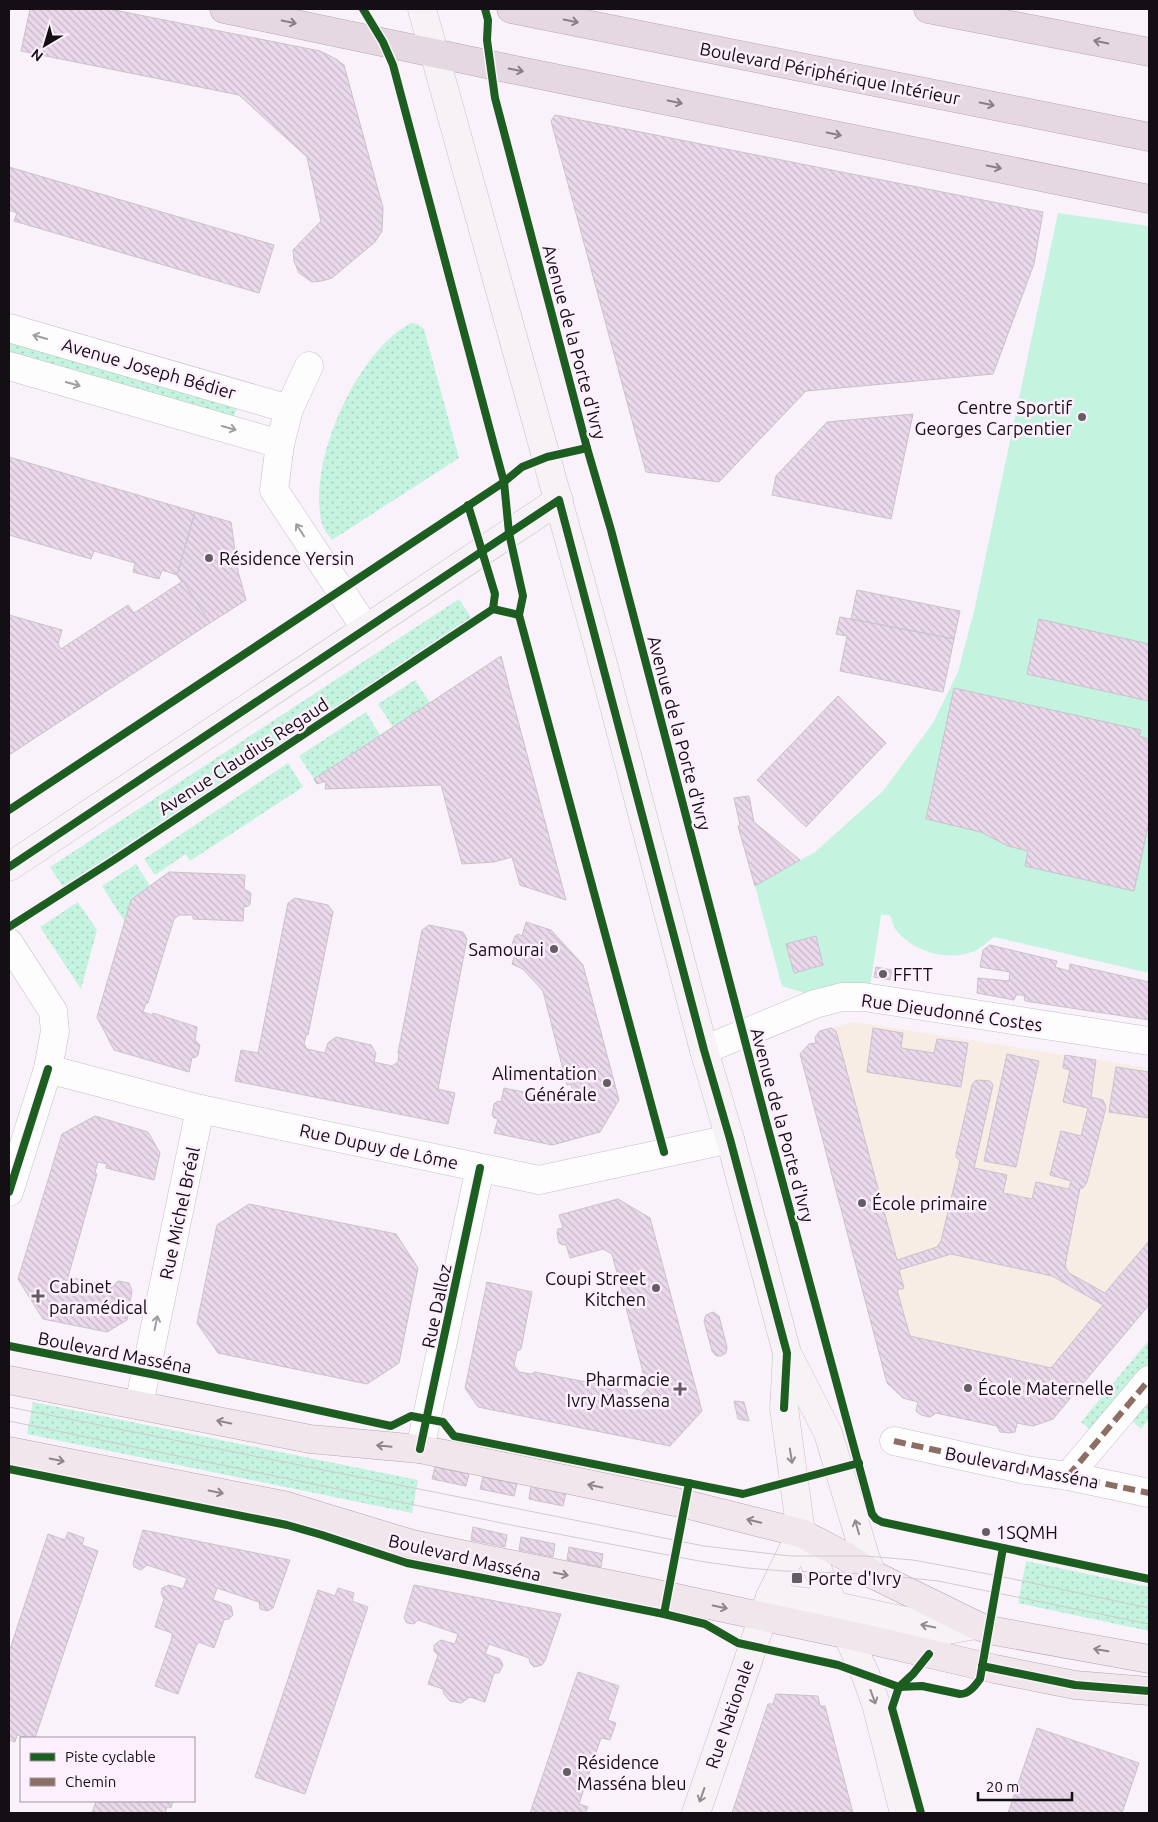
<svg xmlns="http://www.w3.org/2000/svg" width="1158" height="1822" font-family="Ubuntu,sans-serif">
<style>
.education{fill:#f7ede5}
.grass{fill:url(#grass-dots)}
.garden{fill:#c4f3df}
.building{fill:url(#building-back-hatch);stroke:#c9c3c9;fill-rule:evenodd}
.lines{fill:none;stroke-linecap:round;stroke-linejoin:round}
.street-casing{stroke:#c5bfc6;stroke-width:29}
.secondary-casing{stroke:#c5bfc6;stroke-width:29}
.primary-casing{stroke:#b6a4b1;stroke-width:29}
.highway-casing{stroke:#b6a4b1;stroke-width:29}
.street{stroke:#fefdfe;stroke-width:28}
.secondary{stroke:#f7f2f6;stroke-width:28}
.primary{stroke:#f0e6ec;stroke-width:28}
.highway{stroke:#e6d8e1;stroke-width:28}
.tram{stroke:#cecbce;stroke-width:1}
.quiet{stroke:#8d6e63;stroke-width:6;stroke-dasharray:12 6;stroke-linecap:butt}
.cycleway-casing{stroke:#fdeffe;stroke-width:11}
.cycleway{stroke:#1b5e20;stroke-width:8}
.oneway{stroke:#887e85}
.oneway2{stroke:#a09ea0}
.oneway3{stroke:#8d858b}
.oneway4{stroke:#918c90}
.poi-dot{fill:#645e64;stroke:#fdeffe;stroke-width:2}
.labels{text-anchor:middle;dominant-baseline:central;stroke-width:5;stroke-linejoin:round;paint-order:stroke}
.street-label{font-size:18px;fill:#140f14;stroke:#fdeffe}
.poi-label{font-size:18px;fill:#140f14;stroke:#fdeffe;text-anchor:start}
</style>
<defs>
<pattern id="grass-dots" width="8" height="8" patternUnits="userSpaceOnUse" patternTransform="scale(1.25)"><rect width="8" height="8" fill="#c4f3df"/><path d="M2 2h.1M6 6h.1" fill="none" stroke="#a8cfbe" stroke-width="1.8" stroke-linecap="round"/></pattern>
<pattern id="building-back-hatch" width="6" height="6" patternUnits="userSpaceOnUse" patternTransform="scale(1.25)"><rect width="6" height="6" fill="#ead8eb"/><path d="M-1 5l2 2M0 0l6 6M5-1l2 2" fill="none" stroke="#c8b8c9"/></pattern>
</defs>
<rect width="100%" height="100%" fill="#faf2fa"/>
<!-- education -->
<path class="education" d="M854 1022 1149 1068V1305L1053 1419 1033 1426 1017 1423 1015 1432 1010 1433 1000 1432 997 1426 937 1413 930 1417 921 1415 916 1411 918 1402 903 1398 887 1383 800 1054 809 1044 816 1043 815 1037 820 1031Z"/>
<!-- grass -->
<g class="grass">
<path d="M411 323 418 324 424 329 459 458 332 540C328 535 324 530 322 524 306 464 356 352 411 323Z"/>
<path d="M9 339 238 405 233 420 9 354Z"/>
<path d="M459 599 472 619 63 887 50 867Z"/>
<path d="M415 680 430 703 393 727 378 704Z"/>
<path d="M366 712 380 735 314 779 299 756Z"/>
<path d="M288 763 303 787 190 861 186 854 155 875 144 859Z"/>
<path d="M136 864 150 886 131 900 125 922 102 886Z"/>
<path d="M78 902 97 930 81 989 40 927Z"/>
<path d="M1149 1340V1363L1092 1431 1081 1422Z"/>
<path d="M1149 1396V1419L1141 1429 1130 1419Z"/>
<path d="M33 1402 418 1480 412 1513 27 1434Z"/>
<path d="M1026 1561 1149 1587V1631L1018 1603Z"/>
</g>
<!-- garden -->
<path class="garden" d="M1058 213 1149 226V973L994 937C988 941 981 948 975 951 947 962 914 952 896 930 893 926 892 920 890 915H881L870 987 808 994 782 986 755 886 815 852 883 791 933 723 958 672 975 607Z"/>
<!-- building -->
<g class="building">
<path d="M30 9H109L320 51 336 59 344 65 383 208 382 231 375 242 332 278 322 281 312 282 299 273 294 261 293 250 321 221 307 157 239 95 21 51Z"/>
<path d="M555 115 1043 212 1034 264 993 374 806 391 719 482 646 472 551 121Z"/>
<path d="M9 167 274 245 259 293 14 221 17 213 9 210Z"/>
<path d="M913 414 891 519 772 495 776 476 827 422Z"/>
<path d="M9 457 195 512 177 575 162 570 159 579 133 572 135 563 94 551 91 559 9 535Z"/>
<path d="M195 512 231 522 238 571 246 600 210 623 177 575Z"/>
<path d="M183 581 210 623 9 755V615L62 630 58 644 61 649 128 605 134 613Z"/>
<path d="M857 590 960 611 954 639 851 619Z"/>
<path d="M840 617 954 639 943 692 840 671 847 636 836 634Z"/>
<path d="M1039 619 1149 644V701L1027 674Z"/>
<path d="M501 656 510 691 566 900 520 885 512 857 494 862 462 864 441 785 325 789 326 781 317 784 314 779Z"/>
<path d="M954 688 1141 730 1139 736 1149 739V822L1134 891 1025 866 1028 851 1008 846 981 832 926 819Z"/>
<path d="M838 696 886 743 806 827 757 780Z"/>
<path d="M749 796 754 822 800 860 755 886 738 826 740 825 734 798Z"/>
<path d="M169 872 245 875 244 889 251 893 250 904 247 907 244 906 243 921 193 919V915H179L174 919 148 1003H146L143 1012 152 1015 153 1013 197 1027 195 1040 200 1045 198 1055 195 1058 192 1057 189 1072 114 1050 97 1017 131 900Z"/>
<path d="M295 898 328 905 333 912 308 1035H306L304 1044 307 1049 325 1053 328 1043 336 1037 371 1045 376 1053 374 1062 392 1066 398 1062 399 1054 398 1053 422 930 429 925 463 932 467 939 438 1089 455 1093 448 1124 235 1081 241 1050 258 1053 288 903Z"/>
<path d="M526 922 551 930 583 965 619 1100 600 1132 552 1145 494 1133 498 1119 494 1118 492 1115 494 1104 498 1101 501 1102 504 1088 553 1098 570 1094 572 1089 571 1084 567 1085 543 991 523 969 512 964 516 951 511 947 515 936 518 934 522 936Z"/>
<path d="M816 936 823 965 794 973 786 944Z"/>
<path d="M990 945 1057 961 1055 967 1069 971 1070 964 1149 982V1020L1025 1001 1024 995H1016L1014 1000 977 993 978 978 1009 981 1010 972 980 967 983 950Z"/>
<path d="M876 967 892 970 890 980 874 977Z"/>
<path d="M831 1028 836 1031 897 1260 937 1247 941 1241 960 1161 956 1157V1154L972 1085 975 1081 978 1080 990 1081 993 1085 974 1168 1007 1175 1003 1193 1032 1199 1036 1182 1069 1189 1071 1181 1050 1175 1061 1131 1081 1136 1088 1108 1063 1102 1070 1070 1063 1068 1065 1055 1096 1060 1091 1097 1103 1100 1106 1107 1087 1182 1083 1188H1080L1065 1266 1069 1273 1105 1293 1149 1241V1305L1053 1419 1033 1426 1017 1423 1015 1432 1010 1433 1000 1432 997 1426 936 1413 930 1417 921 1415 916 1411 918 1402 903 1398 887 1383 800 1054 809 1044 816 1043 815 1037 820 1031ZM951 1254 1052 1276 1103 1305 1051 1368 910 1336 897 1290 904 1288 899 1270Z"/>
<path d="M873 1028 903 1033 901 1048 934 1053 937 1039 968 1043 961 1087 867 1072Z"/>
<path d="M1007 1054 1039 1061 1016 1167 984 1161Z"/>
<path d="M1116 1067 1149 1072V1118L1109 1112Z"/>
<path d="M95 1116 148 1132 160 1153 154 1180 106 1168 107 1164 98 1162 95 1172 97 1174 68 1277 114 1287 115 1284 118 1281 129 1283 132 1291 127 1320 107 1332 43 1319 18 1279 62 1134Z"/>
<path d="M618 1199 650 1218 702 1411 670 1446 478 1407 465 1388 487 1282 532 1292 521 1349 517 1351 514 1365 519 1372 531 1374 535 1372 627 1390 628 1395 633 1397 641 1396 649 1387 650 1377 644 1376 612 1254 603 1249 570 1258 566 1244 563 1245 559 1243 557 1233 558 1229 563 1228 559 1215Z"/>
<path d="M249 1204 396 1234 418 1268 399 1363 367 1384 218 1353 197 1323 217 1225Z"/>
<path d="M713 1312 719 1316 727 1347 726 1353 721 1356H716L712 1351 704 1321 706 1315Z"/>
<path d="M734 1401 744 1402 749 1421 738 1419Z"/>
<path d="M435 1467 469 1474 466 1486 432 1479Z"/>
<path d="M483 1477 517 1484 514 1496 480 1489Z"/>
<path d="M531 1486 566 1493 563 1506 529 1499Z"/>
<path d="M473 1527 507 1535 505 1547 471 1540Z"/>
<path d="M143 1530 290 1560 273 1608 267 1611 260 1609 259 1602 217 1588 213 1600 231 1606 233 1615 229 1619 224 1620 214 1648 199 1642 196 1646 178 1694 155 1686 172 1638V1633L155 1627 164 1599 161 1593 162 1588 169 1585 183 1589 187 1578 147 1565 141 1570 134 1567 133 1563Z"/>
<path d="M68 1532 84 1538 82 1545 98 1551 35 1738H28L17 1735 15 1742 9 1740V1652L48 1534 65 1540Z"/>
<path d="M521 1537 555 1544 553 1557 519 1550Z"/>
<path d="M569 1547 603 1554 601 1567 567 1560Z"/>
<path d="M414 1585 561 1614 545 1661 542 1665 534 1667 530 1663 529 1658 489 1644 485 1654 500 1659 503 1665 499 1673H494L485 1702 470 1697 461 1703 450 1701 444 1694 443 1689 428 1684 438 1655 434 1651V1645L441 1640 455 1644 458 1634 418 1620 414 1624 407 1623 404 1618Z"/>
<path d="M338 1588 354 1593 352 1601 368 1607 305 1794 255 1777 318 1590 335 1596Z"/>
<path d="M578 1672 619 1686 608 1720 616 1723 610 1740 601 1738 579 1804 588 1807 585 1813H530Z"/>
<path d="M776 1694 818 1696 820 1706H825L853 1813H732L768 1704H773Z"/>
<path d="M1037 1728 1139 1763 1122 1813H1008Z"/>
<path d="M96 1801H173L171 1808 167 1807 165 1813H92Z"/>
</g>
<g class="lines">
<!-- street casing -->
<g class="street-casing">
<g id="street">
<path d="M9 328 289 409"/>
<path d="M9 366 280 444"/>
<path d="M309 366 289 409 280 444 274 490 366 629"/>
<path d="M9 943 53 1011 55 1031 48 1069 9 1192"/>
<path d="M704 1050 815 1004 842 997H864L1149 1041"/>
<path d="M48 1069 200 1109 539 1180 730 1139"/>
<path d="M139 1405 200 1109"/>
<path d="M894 1441 1026 1470 1068 1476 1149 1493"/>
<path d="M420 1449 480 1168"/>
<path d="M1068 1476 1149 1380"/>
</g>
</g>
<!-- secondary casing -->
<g class="secondary-casing">
<g id="secondary">
<path d="M422 9 596 637 704 1050 730 1139 787 1353 828 1433 865 1556 872 1574"/>
<path d="M9 867 559 500"/>
<path d="M787 1353 784 1408 801 1533 866 1676 876 1704 904 1813"/>
<path d="M770 1597 835 1606 948 1630 976 1625"/>
<path d="M696 1813 763 1617 770 1597 801 1533"/>
</g>
</g>
<!-- primary casing -->
<g class="primary-casing">
<g id="primary">
<path d="M9 1380 310 1439 420 1449 685 1504 801 1533 845 1556 872 1574 976 1625 989 1630 1149 1659"/>
<path d="M9 1451 283 1505 412 1544 653 1593 849 1635 995 1669 1075 1685 1149 1691"/>
</g>
</g>
<!-- highway casing -->
<g class="highway-casing">
<g id="highway">
<path d="M224 9 491 65 1149 199"/>
<path d="M511 9 1149 137"/>
<path d="M928 9 1149 52"/>
</g>
</g>
<!-- street -->
<use href="#street" class="street"/>
<!-- secondary -->
<use href="#secondary" class="secondary"/>
<!-- primary -->
<use href="#primary" class="primary"/>
<!-- highway -->
<use href="#highway" class="highway"/>
<!-- tram -->
<g class="tram">
<path d="M9 1407 704 1546 790 1556H865L913 1560 999 1576 1149 1608"/>
<path d="M9 1421 516 1526 699 1561 747 1568 783 1571 872 1574 938 1581 1149 1624"/>
</g>
<!-- quiet -->
<g class="quiet">
<path d="M894 1441 1026 1470 1068 1476 1149 1493"/>
<path d="M1068 1476 1149 1380"/>
</g>
<!-- cycleway casing -->
<g class="cycleway-casing">
<g id="cycleway">
<path d="M363 9 383 42 393 65 495 449 504 482 509 533 523 596 519 615 664 1152"/>
<path d="M485 9 488 20 487 40 495 98 587 448 611 530 767 1125 872 1514 876 1519 882 1522 1149 1579"/>
<path d="M468 505 495 594 493 609"/>
<path d="M9 810 504 482 522 467 547 457 587 448"/>
<path d="M9 867 559 500 704 1050 730 1139 787 1353 784 1408"/>
<path d="M9 927 114 860 493 609 519 615"/>
<path d="M9 1192 48 1069"/>
<path d="M9 1346 156 1375 391 1426 411 1416 416 1417 443 1422 454 1436 743 1494 859 1463"/>
<path d="M420 1449 480 1168"/>
<path d="M9 1469 287 1525 322 1535 407 1563 664 1614 705 1624 738 1643 838 1665 899 1687 922 1686 960 1694C969 1694 975 1686 980 1679L1003 1548"/>
<path d="M664 1614 689 1483"/>
<path d="M982 1666 1075 1685 1149 1691"/>
<path d="M921 1813 892 1708 899 1687 913 1674 929 1654"/>
</g>
</g>
<!-- cycleway -->
<use href="#cycleway" class="cycleway"/>
</g>
<!-- one-way arrows -->
<defs><path id="oneway-shaft" d="M-6 0H5M1.5-3L5.5 0L1.5 3" fill="none" stroke-width="1.6" stroke-linecap="round" stroke-linejoin="round" transform="scale(1.25)"/></defs>
<g class="oneway">
<use href="#oneway-shaft" transform="translate(571 21) rotate(11)"/>
<use href="#oneway-shaft" transform="translate(289 22) rotate(12)"/>
<use href="#oneway-shaft" transform="translate(1101 42) rotate(-169)"/>
<use href="#oneway-shaft" transform="translate(516 70) rotate(11)"/>
<use href="#oneway-shaft" transform="translate(675 102) rotate(12)"/>
<use href="#oneway-shaft" transform="translate(987 104) rotate(11)"/>
<use href="#oneway-shaft" transform="translate(834 134) rotate(12)"/>
<use href="#oneway-shaft" transform="translate(994 167) rotate(12)"/>
</g>
<g class="oneway2">
<use href="#oneway-shaft" transform="translate(40 337) rotate(-164)"/>
<use href="#oneway-shaft" transform="translate(73 384) rotate(16)"/>
<use href="#oneway-shaft" transform="translate(229 428) rotate(16)"/>
<use href="#oneway-shaft" transform="translate(300 530) rotate(-123)"/>
<use href="#oneway-shaft" transform="translate(156 1323) rotate(-78)"/>
</g>
<g class="oneway3">
<use href="#oneway-shaft" transform="translate(224 1422) rotate(-169)"/>
<use href="#oneway-shaft" transform="translate(384 1446) rotate(-174)"/>
<use href="#oneway-shaft" transform="translate(57 1460) rotate(11)"/>
<use href="#oneway-shaft" transform="translate(595 1486) rotate(-168)"/>
<use href="#oneway-shaft" transform="translate(216 1492) rotate(11)"/>
<use href="#oneway-shaft" transform="translate(754 1521) rotate(-166)"/>
<use href="#oneway-shaft" transform="translate(561 1574) rotate(12)"/>
<use href="#oneway-shaft" transform="translate(720 1607) rotate(12)"/>
<use href="#oneway-shaft" transform="translate(1101 1650) rotate(-170)"/>
</g>
<g class="oneway4">
<use href="#oneway-shaft" transform="translate(791 1456) rotate(81)"/>
<use href="#oneway-shaft" transform="translate(857 1527) rotate(-106)"/>
<use href="#oneway-shaft" transform="translate(928 1626) rotate(-168)"/>
<use href="#oneway-shaft" transform="translate(873 1697) rotate(70)"/>
<use href="#oneway-shaft" transform="translate(702 1795) rotate(109)"/>
</g>
<!-- markers -->
<g class="poi-dot">
<circle cx="1082" cy="417" r="5"/>
<circle cx="209" cy="558" r="5"/>
<circle cx="554" cy="949" r="5"/>
<circle cx="883" cy="974" r="5"/>
<circle cx="607" cy="1083" r="5"/>
<circle cx="862" cy="1203" r="5"/>
<circle cx="656" cy="1288" r="5"/>
<path d="M35.5 1288.5h5v5h5v5h-5v5h-5v-5h-5v-5h5z"/>
<circle cx="968" cy="1388" r="5"/>
<path d="M677.5 1381.5h5v5h5v5h-5v5h-5v-5h-5v-5h5z"/>
<circle cx="986" cy="1532" r="5"/>
<rect x="791" y="1572" width="12" height="12" rx="2.5"/>
<circle cx="567" cy="1772" r="5"/>
</g>
<g class="labels">
<!-- street labels -->
<g class="street-label">
<text transform="translate(830 73) rotate(11)">Boulevard Périphérique Intérieur</text>
<text transform="translate(575 342) rotate(75)">Avenue de la Porte d'Ivry</text>
<text transform="translate(149 368) rotate(16)">Avenue Joseph Bédier</text>
<text transform="translate(680 733) rotate(75)">Avenue de la Porte d'Ivry</text>
<text transform="translate(243 756) rotate(-33)">Avenue Claudius Regaud</text>
<text transform="translate(952 1012) rotate(8)">Rue Dieudonné Costes</text>
<text transform="translate(783 1125) rotate(75)">Avenue de la Porte d'Ivry</text>
<text transform="translate(379 1146) rotate(12)">Rue Dupuy de Lôme</text>
<text transform="translate(179 1213) rotate(-78)">Rue Michel Bréal</text>
<text transform="translate(436 1306) rotate(-78)">Rue Dalloz</text>
<text transform="translate(115 1352) rotate(11)">Boulevard Masséna</text>
<text transform="translate(1022 1467) rotate(11)">Boulevard Masséna</text>
<text transform="translate(465 1557) rotate(13)">Boulevard Masséna</text>
<text transform="translate(729 1714) rotate(-71)">Rue Nationale</text>
</g>
<!-- poi labels -->
<g class="poi-label">
<text x="1072" y="407" text-anchor="end">Centre Sportif<tspan x="1072" dy="21">Georges Carpentier</tspan></text>
<text x="219" y="558">Résidence Yersin</text>
<text x="544" y="949" text-anchor="end">Samourai</text>
<text x="893" y="974">FFTT</text>
<text x="597" y="1073" text-anchor="end">Alimentation<tspan x="597" dy="21">Générale</tspan></text>
<text x="872" y="1203">École primaire</text>
<text x="646" y="1278" text-anchor="end">Coupi Street<tspan x="646" dy="21">Kitchen</tspan></text>
<text x="49" y="1286">Cabinet<tspan x="49" dy="21">paramédical</tspan></text>
<text x="670" y="1379" text-anchor="end">Pharmacie<tspan x="670" dy="21">Ivry Massena</tspan></text>
<text x="978" y="1388">École Maternelle</text>
<text x="996" y="1532">1SQMH</text>
<text x="808" y="1578">Porte d'Ivry</text>
<text x="577" y="1762">Résidence<tspan x="577" dy="21">Masséna bleu</tspan></text>
</g>
</g>
<!-- border -->
<rect width="1158" height="1822" fill="none" stroke="#140f14" stroke-width="20"/>
<!-- legend -->
<rect x="20" y="1737" width="175" height="65" fill="#fdeffe" stroke="#a095a0"/>
<rect x="30" y="1753" width="25" height="8" fill="#1b5e20" stroke="#a095a0"/>
<text x="65" y="1762" font-size="15" fill="#140f14">Piste cyclable</text>
<rect x="30" y="1778" width="25" height="8" fill="#8d6e63" stroke="#a095a0"/>
<text x="65" y="1787" font-size="15" fill="#140f14">Chemin</text>
<!-- north arrow -->
<g transform="translate(45 45) rotate(218)" stroke="#fdeffe" stroke-width="4" paint-order="stroke">
<path d="M0-4L9 19L0 12L-9 19Z" fill="#140f14"/>
<text y="-8" font-size="14" font-weight="bold" text-anchor="middle" fill="#140f14">N</text>
</g>
<!-- scale -->
<path d="M978 1792v8h94v-8" fill="none" stroke="#140f14" stroke-width="2.5"/>
<text x="986" y="1792" font-size="15" fill="#140f14" stroke="#fdeffe" stroke-width="4" paint-order="stroke">20 m</text>
</svg>
